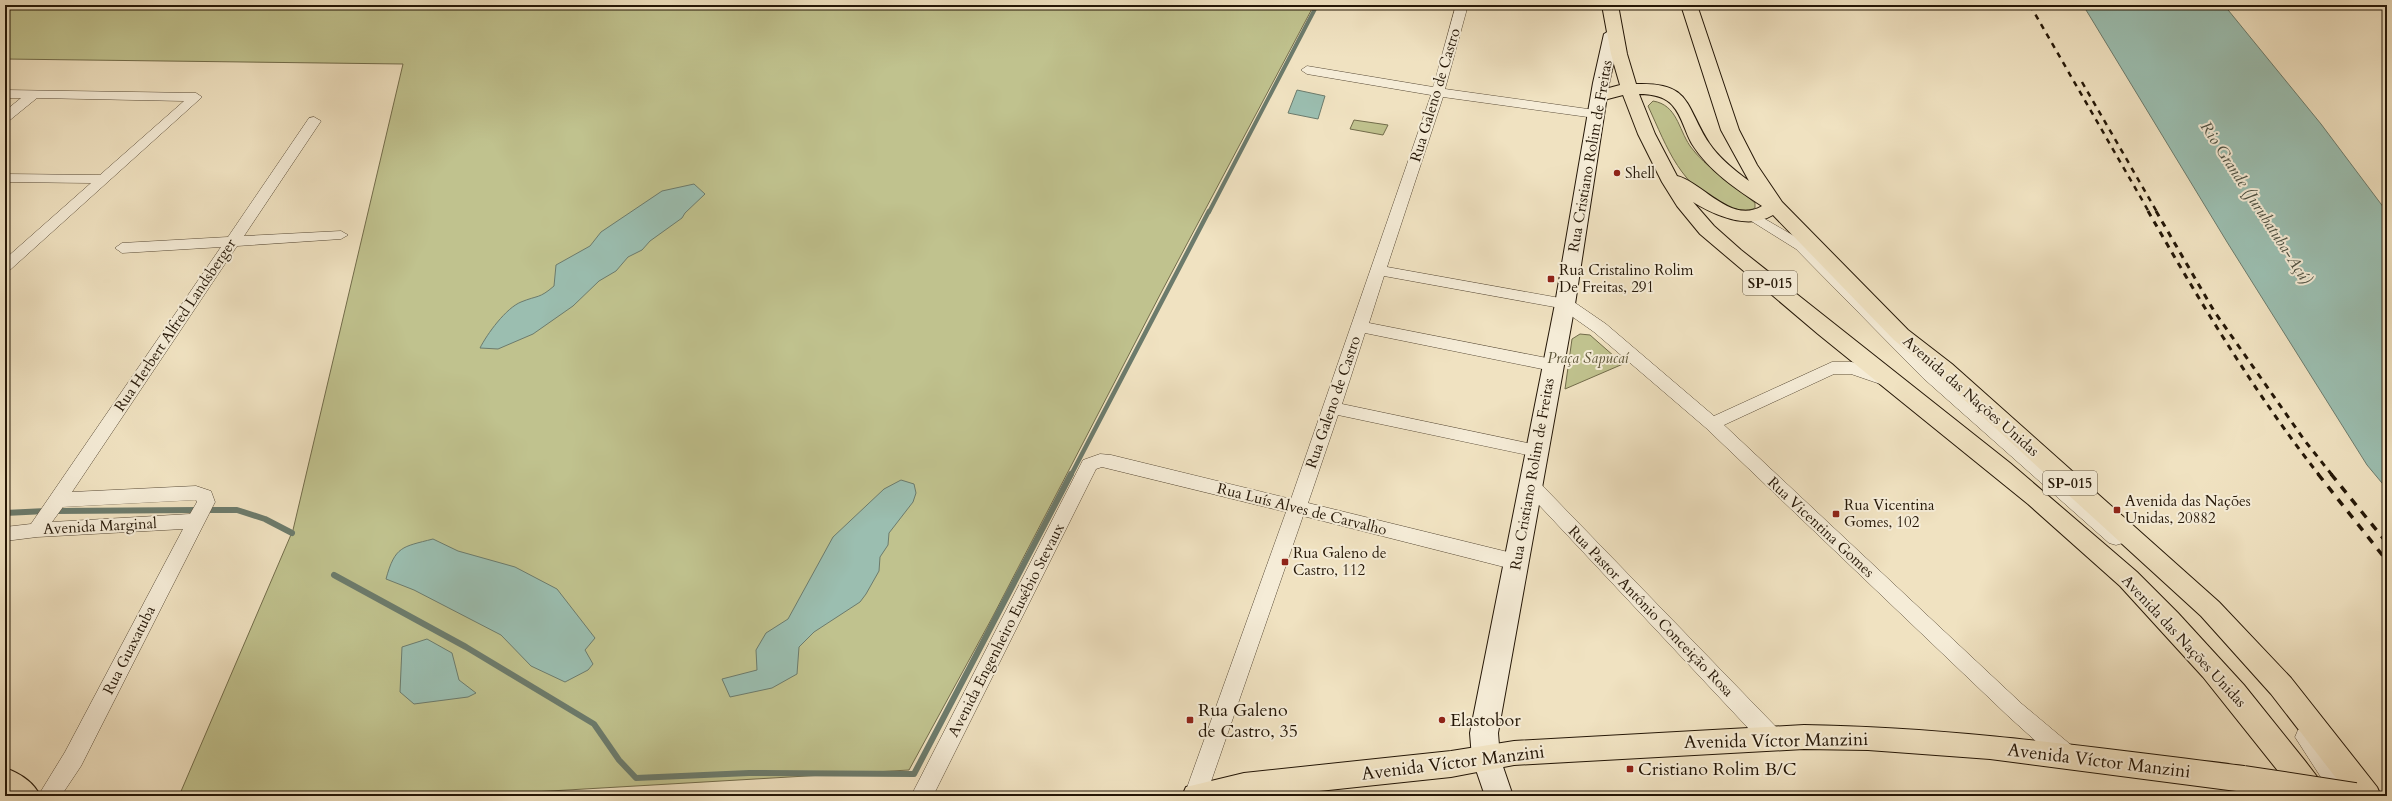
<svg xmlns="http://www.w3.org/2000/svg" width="2392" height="801" font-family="Cardo,serif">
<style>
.green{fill:#c0c28e;stroke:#726c4a}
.water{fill:#9bbeb0;stroke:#6c7b6c}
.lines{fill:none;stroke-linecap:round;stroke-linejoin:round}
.stream-far2{stroke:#6c7b6c;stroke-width:4}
.stream-far1{stroke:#6c7b6c;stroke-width:4.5}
.stream{stroke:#6c7b6c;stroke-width:6}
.street-casing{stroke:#584a36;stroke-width:1}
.secondary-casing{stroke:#251707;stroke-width:2}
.primary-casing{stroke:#251707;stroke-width:2}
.highway-casing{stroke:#251707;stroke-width:2}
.street{fill:#f5ecd7;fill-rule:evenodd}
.secondary{fill:#f5ecd7;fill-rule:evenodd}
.primary{fill:#f0e2c1;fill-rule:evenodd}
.highway{fill:#f0e2c1;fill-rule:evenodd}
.rail-far2{stroke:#251707;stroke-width:2.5;stroke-dasharray:5.5 5.5;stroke-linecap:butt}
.rail-far1{stroke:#251707;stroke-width:3;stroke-dasharray:6 6;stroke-linecap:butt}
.rail{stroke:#251707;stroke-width:3.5;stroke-dasharray:8 8;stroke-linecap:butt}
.primary-bridge-casing{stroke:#251707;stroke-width:28;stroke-linecap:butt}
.primary-bridge{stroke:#f0e2c1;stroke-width:26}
.poi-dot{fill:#8f2418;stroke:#f5ecd7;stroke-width:1.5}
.labels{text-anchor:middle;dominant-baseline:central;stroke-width:4;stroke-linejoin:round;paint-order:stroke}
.shield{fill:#f5ecd7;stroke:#635745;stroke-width:1}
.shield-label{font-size:14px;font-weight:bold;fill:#251707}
.street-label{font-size:15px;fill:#251707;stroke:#f5ecd7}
.poi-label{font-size:15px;fill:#251707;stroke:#f5ecd7;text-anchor:start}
.park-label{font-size:15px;font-style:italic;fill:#5b5336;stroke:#f5ecd7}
.water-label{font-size:16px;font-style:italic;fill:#4e5142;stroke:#f5ecd7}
.near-poi-label{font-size:18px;fill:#251707;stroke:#f5ecd7;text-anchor:start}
.near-street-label{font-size:18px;fill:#251707;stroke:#f5ecd7}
</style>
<rect width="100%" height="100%" fill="#f0e2c1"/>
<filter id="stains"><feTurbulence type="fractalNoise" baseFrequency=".005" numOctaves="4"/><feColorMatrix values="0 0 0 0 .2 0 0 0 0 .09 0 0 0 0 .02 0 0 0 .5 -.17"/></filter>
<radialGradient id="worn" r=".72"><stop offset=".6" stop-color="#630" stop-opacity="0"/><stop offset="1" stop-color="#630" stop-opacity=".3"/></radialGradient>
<!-- green -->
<g class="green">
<path d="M5 5H1314L1163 289 992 618 909 770 465 796H179L293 530 403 64 5 59Z"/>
<path d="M1653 101C1677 105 1678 128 1690 146 1706 168 1734 185 1755 203V208C1747 212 1737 210 1728 207 1680 188 1668 149 1648 106Z"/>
<path d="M1354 120 1388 125 1383 135 1350 129Z"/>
<path d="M1580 334 1590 335 1623 364 1565 389 1572 339Z"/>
</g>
<!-- water -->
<g class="water">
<path d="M2083 5H2224L2321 124 2387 212V489L2367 465 2227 242Z"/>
<path d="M1297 90 1325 96 1318 119 1288 113Z"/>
<path d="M694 184 705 194 685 213 682 218 650 241 642 250 628 257 616 271 599 281 573 306 533 334 498 349 480 348C487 334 506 308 521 302 538 295 539 299 554 286L556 265 590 246 601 232 662 191Z"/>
<path d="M901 480 914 484 916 493 913 502 889 533 888 545 880 557 879 571 866 594 860 602 814 632 799 647 797 674 772 688 730 697 722 679 757 670 756 650 766 633 788 619 833 537 884 489Z"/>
<path d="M433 539 458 551 515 567 557 589 595 638 585 650 593 664 588 670 565 682 531 666 501 635 414 590 386 579C395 546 402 547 433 539Z"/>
<path d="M427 639 452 653 459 680 476 693 468 697 414 704 400 692 402 647Z"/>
</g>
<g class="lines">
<!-- stream-far2 -->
<g class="stream-far2">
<path d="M2366 5 2377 7"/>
<path d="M1209 212 1317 5"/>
</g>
<!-- stream-far1 -->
<path class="stream-far1" d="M1071 475 1209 211"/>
<!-- stream -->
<g class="stream">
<path d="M206 510H237L265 519 292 533"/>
<path d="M54 511 198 510"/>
<path d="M5 513 46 511"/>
<path d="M334 575 466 647 594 724 619 760 636 778 749 773 914 774 1071 474"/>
</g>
<!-- street casing -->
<g class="street-casing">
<g id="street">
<path d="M1456 5H1468L1445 89 1595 110 1602 114 1595 118 1443 97 1387 267 1571 300 1606 324 1714 416 1832 362H1852L1895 377 1897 381 1895 385 1889 387 1851 374H1834L1724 425 2022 704 2077 750 2080 757 2077 764 2069 767 2061 764 2008 716 1706 428 1594 332 1560 308 1384 276 1369 323 1552 359 1558 361 1560 365 1558 369 1552 371 1365 333 1342 404 1537 445 1543 446 1546 451 1543 456 1537 457 1338 415 1308 503 1516 554 1523 557 1526 562 1523 567 1516 570 1303 516 1206 796H1184L1286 512 1102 467 1096 469 933 796H911L1083 460 1100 454 1111 455 1291 499 1431 95 1307 74 1301 70 1307 66 1433 87Z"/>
<path d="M5 90 196 93 202 97 10 270 5 272V259L91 183 5 182V174L100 175 184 101 37 98 10 120 5 121V111L21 98H5Z"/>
<path d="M314 117 321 121 244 236 341 231 348 235 341 239 237 246 72 492 196 486 211 491 215 502 81 766 61 796H38L65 752 183 529 37 537 5 541V527L31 524 221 247 122 253 115 248 122 243 228 237 309 118ZM196 500 197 502 190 514 52 522 63 507Z"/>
<path d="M1753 212 1806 243 1935 370 2123 533 2125 538 2123 543 2116 545 2109 543 1923 378 1796 249 1748 219 1746 216 1748 213Z"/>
<path d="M1530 477 1536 479 1780 731 1783 738 1780 745 1772 747 1764 745 1524 489 1521 484 1524 479Z"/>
<path d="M2306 728 2314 730 2357 796H2333L2295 737 2298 730Z"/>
</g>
</g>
<!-- secondary casing -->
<g class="secondary-casing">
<path id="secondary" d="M1612 29 1620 34 1609 83 1575 304 1498 733 1500 758 1513 796H1485L1472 758 1470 733 1555 304 1593 83 1604 34Z"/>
</g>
<!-- primary casing -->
<g class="primary-casing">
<g id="primary">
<path d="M1804 725C1952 727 2098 748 2244 766L2254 770 2258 779 2254 788 2244 792 1990 759 1868 750 1804 749 1514 765 1451 777 1272 796H1182L1186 787 1244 773 1451 751 1514 741Z"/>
<path d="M5 768C19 773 34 782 40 796H5Z"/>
</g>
</g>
<!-- highway casing -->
<g class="highway-casing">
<path id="highway" d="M1602 5H1618L1627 54 1636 84C1692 82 1685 106 1709 143 1719 158 1734 170 1749 181L1721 130 1681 5H1697L1739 130 1757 165 1782 202 1908 330 1952 364 2219 602 2291 678 2377 787 2381 796H2350L2271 694 2201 616 1936 374 1894 340 1773 215C1748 230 1716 216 1693 202L1714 226 1741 250 2010 463 2137 572 2178 613 2244 685 2305 761 2325 787 2329 796H2298L2203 677 2120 586 2028 504 1818 334 1700 234 1677 206 1662 182 1638 134 1623 95 1600 101 1594 100 1592 96 1594 92 1620 85 1611 54ZM1639 94C1651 94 1665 96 1673 106 1682 116 1685 132 1692 144 1709 171 1736 189 1762 206 1731 225 1701 181 1677 176L1655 134Z"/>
</g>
<!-- street -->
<use href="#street" class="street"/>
<!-- secondary -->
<use href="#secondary" class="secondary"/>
<!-- primary -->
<use href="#primary" class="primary"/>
<!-- highway -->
<use href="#highway" class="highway"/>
<!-- rail-far2 -->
<g class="rail-far2">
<path d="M2030 5 2149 212"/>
<path d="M2082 82 2157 212"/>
</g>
<!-- rail-far1 -->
<g class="rail-far1">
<path d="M2148 211C2200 302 2254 392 2319 475"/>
<path d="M2156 211 2214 311 2305 441 2332 475"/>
</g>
<!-- rail -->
<g class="rail">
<path d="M2318 474 2387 561"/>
<path d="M2331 474 2387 543"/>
</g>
<!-- primary-bridge casing -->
<g class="primary-bridge-casing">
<path id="primary-bridge" d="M2244 779 2355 796"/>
</g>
<!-- primary-bridge -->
<use href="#primary-bridge" class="primary-bridge"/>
</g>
<!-- markers -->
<g class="poi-dot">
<circle cx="1617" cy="173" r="4"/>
<rect x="1547" y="275" width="8" height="8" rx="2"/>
<rect x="2113" y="506" width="8" height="8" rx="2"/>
<rect x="1832" y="510" width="8" height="8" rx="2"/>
<rect x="1281" y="558" width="8" height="8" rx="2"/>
<rect x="1186" y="716" width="8" height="8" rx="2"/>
<circle cx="1442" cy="720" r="4"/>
<rect x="1626" y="765" width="8" height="8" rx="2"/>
</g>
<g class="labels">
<!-- shield labels -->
<g class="shield">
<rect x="1743" y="271" width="54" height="24" rx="3"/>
<rect x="2043" y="471" width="54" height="24" rx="3"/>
</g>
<g class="shield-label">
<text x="1770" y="283">SP-015</text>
<text x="2070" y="483">SP-015</text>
</g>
<!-- street labels -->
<g class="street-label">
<text transform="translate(1435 95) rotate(-73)">Rua Galeno de Castro</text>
<text transform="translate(1590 156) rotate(-80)">Rua Cristiano Rolim de Freitas</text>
<text transform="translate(175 325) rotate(-56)">Rua Herbert Alfred Landsberger</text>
<text transform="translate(1971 396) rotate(41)">Avenida das Nações Unidas</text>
<text transform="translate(1333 402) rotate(-71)">Rua Galeno de Castro</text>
<text transform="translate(1532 474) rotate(-80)">Rua Cristiano Rolim de Freitas</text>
<text transform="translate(1302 509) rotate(14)">Rua Luís Alves de Carvalho</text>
<text transform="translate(100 526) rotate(-3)">Avenida Marginal</text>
<text transform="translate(1821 527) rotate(43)">Rua Vicentina Gomes</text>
<text transform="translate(1651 611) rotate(46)">Rua Pastor Antônio Conceição Rosa</text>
<text transform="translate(1006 630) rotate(-63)">Avenida Engenheiro Eusébio Stevaux</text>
<text transform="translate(2184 641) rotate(47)">Avenida das Nações Unidas</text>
<text transform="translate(129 650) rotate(-63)">Rua Guaxatuba</text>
</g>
<!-- poi labels -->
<g class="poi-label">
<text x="1625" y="173">Shell</text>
<text x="1559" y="270">Rua Cristalino Rolim<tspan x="1559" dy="17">De Freitas, 291</tspan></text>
<text x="2125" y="501">Avenida das Nações<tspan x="2125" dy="17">Unidas, 20882</tspan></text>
<text x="1844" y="505">Rua Vicentina<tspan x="1844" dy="17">Gomes, 102</tspan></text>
<text x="1293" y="553">Rua Galeno de<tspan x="1293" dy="17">Castro, 112</tspan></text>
</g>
<!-- park labels -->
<g class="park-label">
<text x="1588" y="358">Praça Sapucaí</text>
</g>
<!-- water labels -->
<g class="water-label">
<text transform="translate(2256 203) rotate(57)">Rio Grande (Jurubatuba-Açú)</text>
</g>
<!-- near-poi labels -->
<g class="near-poi-label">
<text x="1198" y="710">Rua Galeno<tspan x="1198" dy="21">de Castro, 35</tspan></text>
<text x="1450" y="720">Elastobor</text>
<text x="1638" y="769">Cristiano Rolim B/C</text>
</g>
<!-- near-street labels -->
<g class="near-street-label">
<text transform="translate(1776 741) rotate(-1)">Avenida Víctor Manzini</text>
<text transform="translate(2099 761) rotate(7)">Avenida Víctor Manzini</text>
<text transform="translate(1453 763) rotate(-7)">Avenida Víctor Manzini</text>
</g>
</g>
<!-- margin -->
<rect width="2392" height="801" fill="none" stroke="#f0e2c1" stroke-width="20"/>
<rect x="6" y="6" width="2380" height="789" fill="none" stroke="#251707" stroke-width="2"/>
<rect x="10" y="10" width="2372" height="781" fill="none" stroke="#251707"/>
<rect width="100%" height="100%" filter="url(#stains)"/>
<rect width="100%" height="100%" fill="url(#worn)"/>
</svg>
